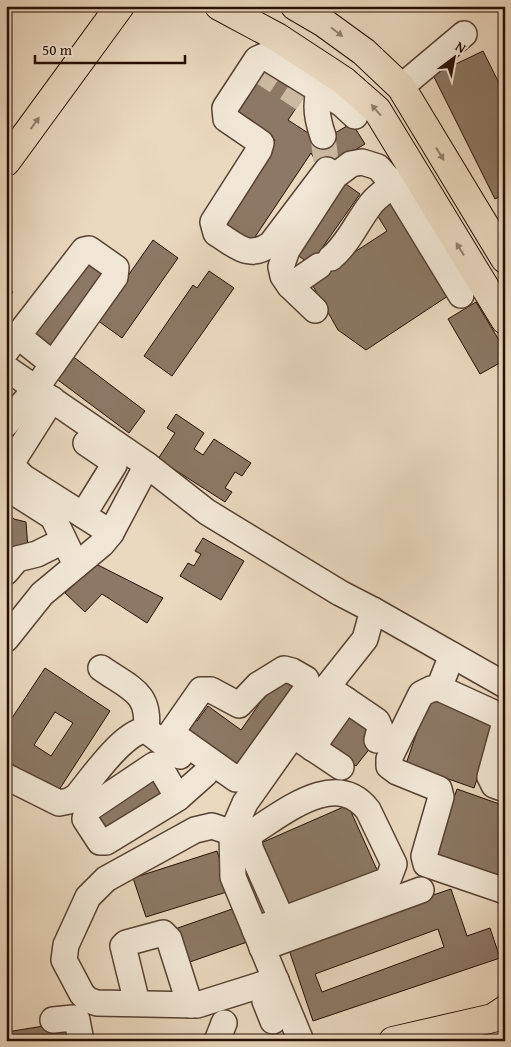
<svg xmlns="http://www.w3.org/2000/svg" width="511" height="1047" font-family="'Gentium Book Plus',serif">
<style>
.building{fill:#8c7865;stroke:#270f04;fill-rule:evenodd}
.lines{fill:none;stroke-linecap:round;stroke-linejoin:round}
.minor-tunnel{stroke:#cdbaa3;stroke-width:25;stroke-dasharray:25 12;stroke-linecap:butt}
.minor-casing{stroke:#584133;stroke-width:28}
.major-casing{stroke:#270f04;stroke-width:30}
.minor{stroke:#f1e6d5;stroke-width:25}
.major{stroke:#ead8bf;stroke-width:28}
.oneway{fill:#927e6b}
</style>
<rect width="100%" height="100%" fill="#ead8bf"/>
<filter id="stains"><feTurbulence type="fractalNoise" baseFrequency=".004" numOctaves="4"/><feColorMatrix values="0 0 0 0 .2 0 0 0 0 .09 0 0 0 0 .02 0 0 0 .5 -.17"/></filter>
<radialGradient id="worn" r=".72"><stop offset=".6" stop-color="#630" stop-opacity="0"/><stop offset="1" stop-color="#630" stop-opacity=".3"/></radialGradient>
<!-- building -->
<g class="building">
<path d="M483 51 505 95V194L495 199 433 75Z"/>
<path d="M262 62 307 92 288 120 319 140 318 143 352 123 365 144 321 170 311 153 249 246 218 225 275 140 230 109Z"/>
<path d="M343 182 360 194 322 248 333 266 387 231 374 210 392 198 454 292 366 350 338 330 309 279 310 264 293 252Z"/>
<path d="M153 240 178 258 122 338 97 320Z"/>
<path d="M88 252 113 272 48 358 23 336Z"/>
<path d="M209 271 234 288 172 376 144 356 193 285 197 288Z"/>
<path d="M6 286 13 292 6 301Z"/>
<path d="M476 302 505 350V360L480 374 448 319Z"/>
<path d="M71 355 145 411 129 433 54 377Z"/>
<path d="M6 390 19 399 6 416Z"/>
<path d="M176 414 204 433 194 449 203 455 214 439 251 463 242 476 235 472 225 488 232 492 225 502 158 459 175 433 167 428Z"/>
<path d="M6 510 14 519 26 522 28 549 6 556Z"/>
<path d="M203 538 244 561 221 600 180 576 188 563 194 566 201 554 195 551Z"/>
<path d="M96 564 163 598 147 623 102 594 85 612 65 593Z"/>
<path d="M45 668 110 711 57 793 6 760V727ZM55 712 73 723 51 756 34 745Z"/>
<path d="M278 677 300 692 241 776 178 732 189 716 197 721 208 706 241 730Z"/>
<path d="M429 697 497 721 474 788 406 764Z"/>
<path d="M346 708 373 728 371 747 356 766 320 742Z"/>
<path d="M156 775 170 798 104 839 90 816Z"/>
<path d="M457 789 505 806V882L434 856Z"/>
<path d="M348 805 378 872 291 910 261 843Z"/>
<path d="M217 851 230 891 146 917 133 878Z"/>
<path d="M451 889 467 936 490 928 500 958 313 1021 287 944ZM438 929 444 947 322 992 315 974Z"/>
<path d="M238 907 250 941 184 964 172 930Z"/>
<path d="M74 1021 78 1041H8L7 1032Z"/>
</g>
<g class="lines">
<!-- minor-tunnel -->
<g class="minor-tunnel">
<path d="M256 68 303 99"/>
<path d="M323 136 327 170"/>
</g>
<!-- minor casing -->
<g class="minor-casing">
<g id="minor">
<path d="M401 87 464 34"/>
<path d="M323 136C316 116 313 96 326 78"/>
<path d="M327 170 271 244C248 260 237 246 216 233L213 222 259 150 261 143 226 119 225 108 257 59 264 56 342 104 355 116"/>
<path d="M331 258C348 244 357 222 371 204 381 192 395 184 408 176"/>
<path d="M290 286 283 276 281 267 287 250 335 176 351 164 362 162 378 167 394 185 461 295"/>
<path d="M315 310 290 286 319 266"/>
<path d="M18 336 53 364"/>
<path d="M6 351 84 250 89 249 116 268 115 277 36 388 6 424"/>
<path d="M6 368 147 465 207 512 340 593 373 610 365 639 327 687 245 803 232 833 233 877 301 1041"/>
<path d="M52 399 14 459V468L23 477 111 533"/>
<path d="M6 487 53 517 76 565"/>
<path d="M83 515 114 465 111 460 86 443"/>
<path d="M6 572 17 559 37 554 63 541"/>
<path d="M373 610 505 685"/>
<path d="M6 639 42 594 102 544 111 533 147 465"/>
<path d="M452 655 439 688 431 689 421 694 389 759V766L397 772 439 789 441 797 424 856 426 864 505 891"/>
<path d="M101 668C129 688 151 692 146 730"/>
<path d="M284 669 292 671 306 679 308 687 242 779H236L171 733 201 690H211L239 705 258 685Z"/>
<path d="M327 687 377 721 380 728 377 740"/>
<path d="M439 688 505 718"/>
<path d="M505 722 490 777 494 785 505 789"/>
<path d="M299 739 341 767"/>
<path d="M312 748 346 700"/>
<path d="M7 777 59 803 69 801 77 796C92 778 123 732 146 730L180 756"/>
<path d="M178 798 160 767 154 765 87 810 85 819 100 842H106L178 798 205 774"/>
<path d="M248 838 212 826 195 830 106 879 88 897 66 945 64 960 82 994 88 1000 97 1003 197 1005 276 980"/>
<path d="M255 930 388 880 394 864 368 810C336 769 285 812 254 831L249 838 250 848 282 920"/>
<path d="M262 948 421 890"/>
<path d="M265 1001 273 1021"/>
<path d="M137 1003 123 946 126 943 163 933 169 939 190 1005"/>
<path d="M53 1020 73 1018 77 1020 81 1041"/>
<path d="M217 1041 224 1023"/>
</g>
</g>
<!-- major casing -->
<g class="major-casing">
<g id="major">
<path d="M219 6 277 37 344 81 377 110 505 320"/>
<path d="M295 6 324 23 364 52 401 87 505 259"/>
<path d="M6 162 120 6"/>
<path d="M393 1041 493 1018 505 1010"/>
</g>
</g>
<!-- minor -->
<use href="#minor" class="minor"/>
<!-- major -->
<use href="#major" class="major"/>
</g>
<!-- one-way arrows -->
<defs><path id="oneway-solid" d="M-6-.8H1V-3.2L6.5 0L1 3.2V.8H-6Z" transform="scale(1.25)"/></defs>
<g class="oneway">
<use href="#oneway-solid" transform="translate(337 32) rotate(37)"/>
<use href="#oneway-solid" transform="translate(376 110) rotate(-131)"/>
<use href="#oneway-solid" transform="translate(35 123) rotate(-54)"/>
<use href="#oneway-solid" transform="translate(440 154) rotate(58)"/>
<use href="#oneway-solid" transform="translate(460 249) rotate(-122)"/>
</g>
<!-- margin -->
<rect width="511" height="1047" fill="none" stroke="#ead8bf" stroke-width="25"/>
<rect x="8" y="8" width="496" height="1032" fill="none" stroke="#270f04" stroke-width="2.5"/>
<rect x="12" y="12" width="486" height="1022" fill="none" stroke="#270f04"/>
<!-- north arrow -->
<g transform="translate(454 58) rotate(32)" stroke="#f1e6d5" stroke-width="4" paint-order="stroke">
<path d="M0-4L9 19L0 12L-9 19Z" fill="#270f04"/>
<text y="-8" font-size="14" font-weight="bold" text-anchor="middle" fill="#270f04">N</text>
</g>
<!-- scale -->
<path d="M35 55v8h150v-8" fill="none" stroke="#270f04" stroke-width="2.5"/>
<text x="42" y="55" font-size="15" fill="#270f04" stroke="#f1e6d5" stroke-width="4" paint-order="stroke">50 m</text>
<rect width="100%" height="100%" filter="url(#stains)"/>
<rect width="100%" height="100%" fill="url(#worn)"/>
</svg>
